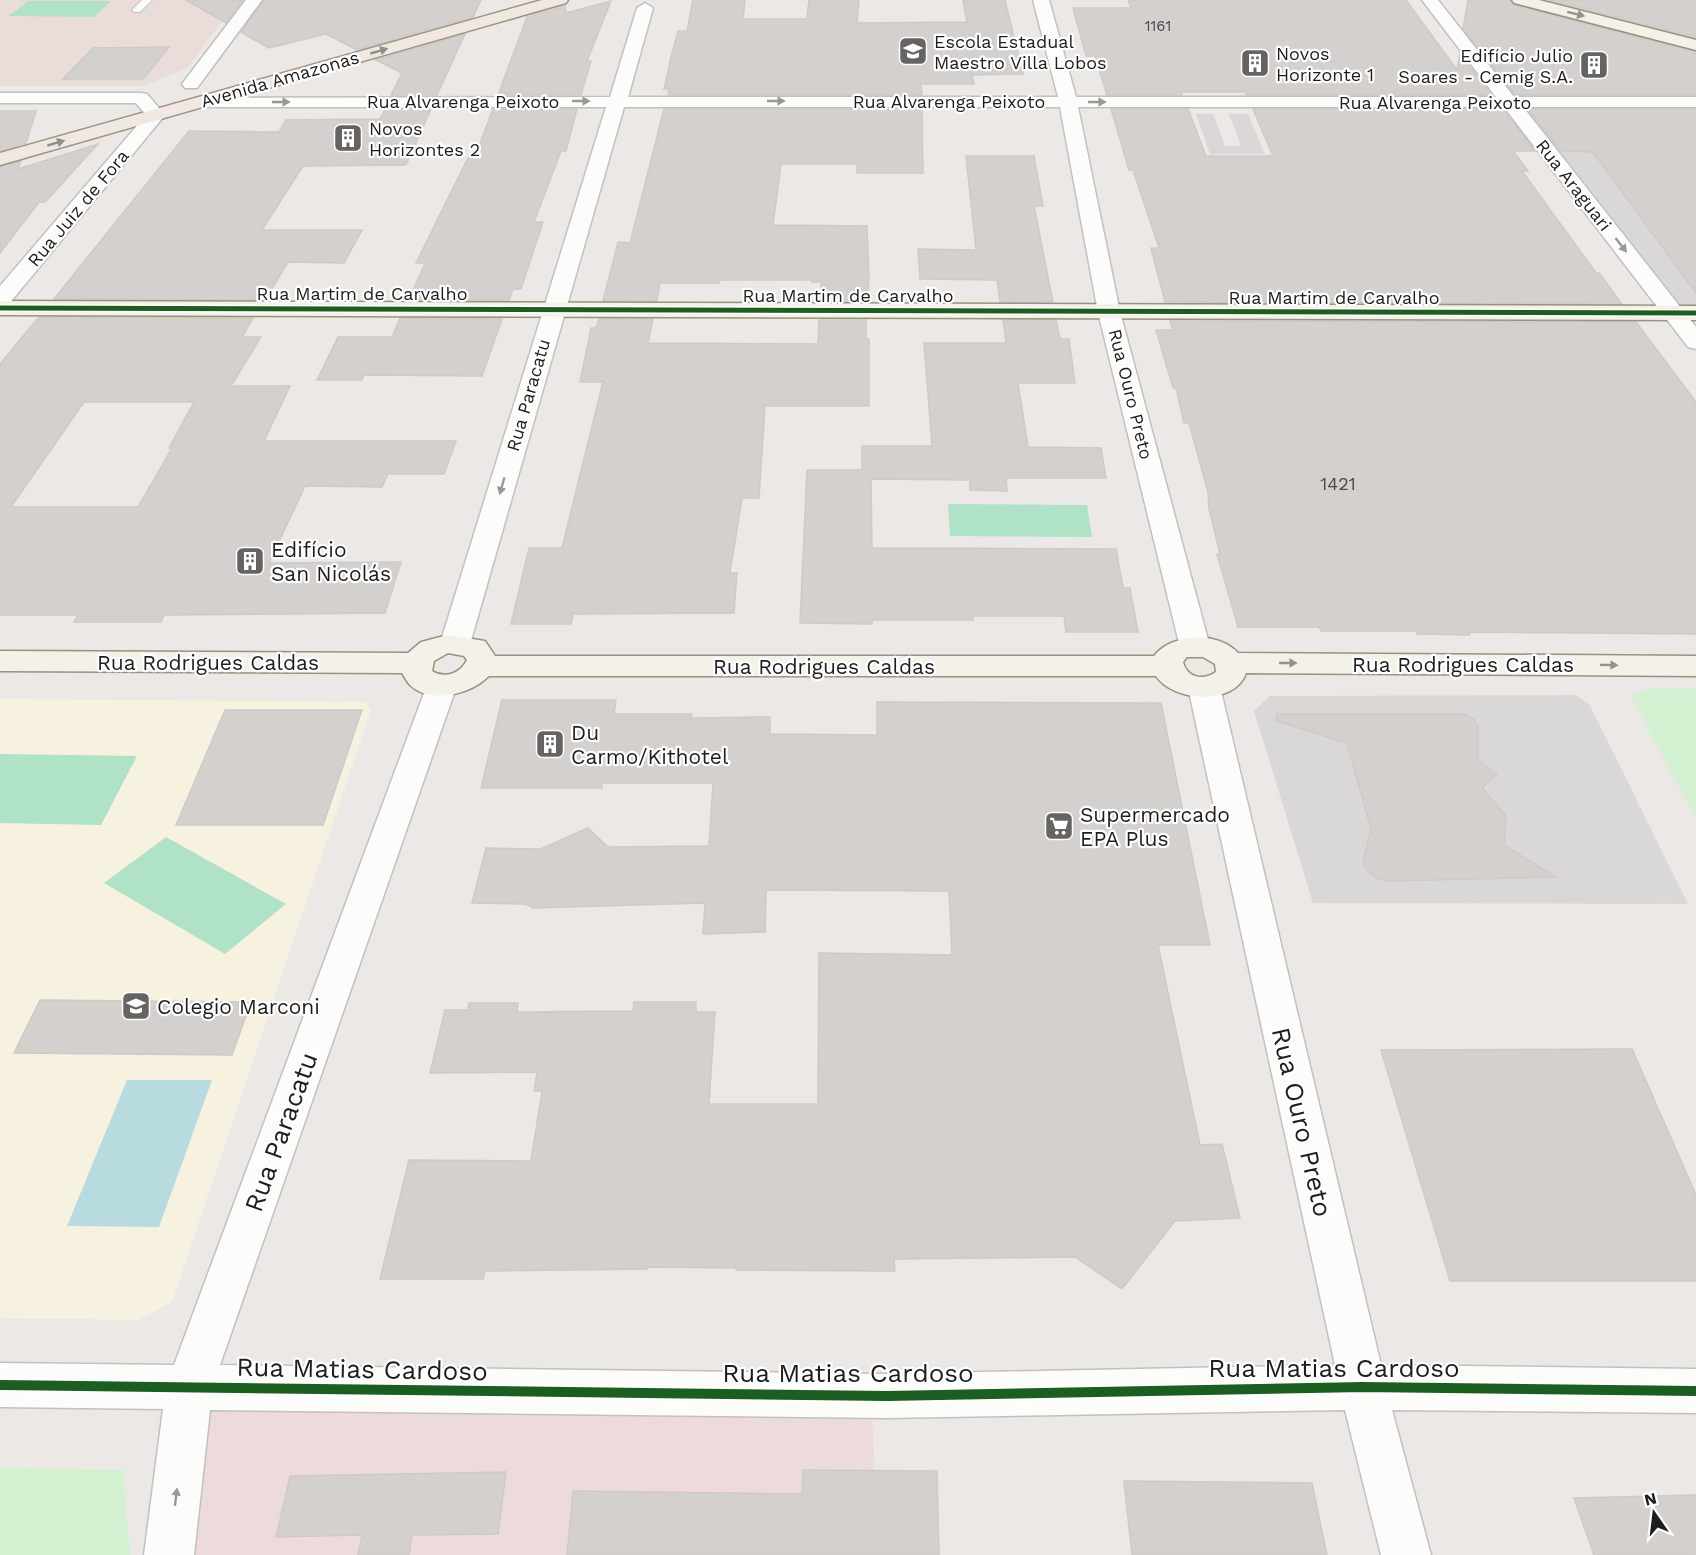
<svg xmlns="http://www.w3.org/2000/svg" width="1696" height="1555" font-family="'Work Sans',sans-serif">
<style>
.residential{fill:#dad8d7}
.commercial{fill:#eddbdb}
.education{fill:#f6f2df}
.military{fill:#eadcd8}
.park{fill:#d3f1d0}
.pitch{fill:#b0e2c7}
.water{fill:#b8dbdf}
.building{fill:#d3d0ce;stroke:#cecac7;stroke-width:1.5;fill-rule:evenodd}
.lines{fill:none;stroke-linecap:round;stroke-linejoin:round}
.lane-casing{stroke:#c2c1c0;stroke-width:2}
.street-casing{stroke:#c2c1c0;stroke-width:3}
.secondary-casing{stroke:#95947d;stroke-width:3}
.primary-casing{stroke:#a19381;stroke-width:3}
.lane{fill:#fcfcfb;fill-rule:evenodd}
.street{fill:#fcfcfb;fill-rule:evenodd}
.secondary{fill:#f3f1e9;fill-rule:evenodd}
.primary{fill:#f0e9e3;fill-rule:evenodd}
.cycleway-far1-casing{stroke:#fff;stroke-width:8}
.cycleway-casing{stroke:#fff;stroke-width:14}
.cycleway-far1{stroke:#1b5e20;stroke-width:5}
.cycleway{stroke:#1b5e20;stroke-width:10}
.oneway{fill:#93928d}
.oneway2{fill:#918d8a}
.oneway3{fill:#989897}
.labels{text-anchor:middle;dominant-baseline:central;stroke-width:4.5;stroke-linejoin:round;paint-order:stroke}
.far-number-label{font-size:15px;fill:#4a4a49}
.far-poi-label{font-size:18px;fill:#1d1d1d;stroke:#fff;text-anchor:start}
.far-street-label{font-size:18px;fill:#1d1d1d;stroke:#fff}
.number-label{font-size:18px;fill:#4a4a49}
.poi-label{font-size:21px;fill:#1d1d1d;stroke:#fff;text-anchor:start}
.street-label{font-size:21px;fill:#1d1d1d;stroke:#fff}
.near-street-label{font-size:26px;fill:#1d1d1d;stroke:#fff}
</style>
<rect width="100%" height="100%" fill="#ebe8e5"/>
<!-- residential -->
<g class="residential">
<path d="M1510 102H1696V313L1673 312Z"/>
<path d="M1196 114H1213L1225 146H1241L1229 114H1248L1265 154H1210Z"/>
<path d="M1576 695 1589 704 1688 904 1313 903 1254 711 1270 696Z"/>
</g>
<!-- commercial -->
<path class="commercial" d="M199 1396 872 1404 877 1555H179Z"/>
<!-- education -->
<path class="education" d="M0 699 365 702 371 710 172 1302 139 1320 0 1318Z"/>
<!-- military -->
<path class="military" d="M0 0H237L187 68 143 86H0Z"/>
<!-- park -->
<g class="park">
<path d="M1647 689H1696V819L1631 697Z"/>
<path d="M0 1468 123 1470 130 1555H0Z"/>
</g>
<!-- pitch -->
<g class="pitch">
<path d="M28 1H111L94 17 9 16Z"/>
<path d="M948 504 1087 505 1092 537 950 536Z"/>
<path d="M0 754 137 756 101 825 0 823Z"/>
<path d="M166 837 286 904 225 954 104 883Z"/>
</g>
<!-- water -->
<path class="water" d="M127 1080H212L159 1227 67 1226Z"/>
<!-- building -->
<g class="building">
<path d="M186 0H243L226 23Z"/>
<path d="M264 0H481L473 17 357 50 326 34 269 48 241 32Z"/>
<path d="M693 0H745L743 19H807L809 0H859L857 23 967 22 963 0H1005L1023 74 972 75 974 84H921L922 95H668L669 89H664L671 57 678 31H687Z"/>
<path d="M1128 0H1406L1457 70 1460 53 1491 95H1246L1245 92H1181L1182 95H1107L1095 56H1086L1073 8H1131Z"/>
<path d="M1468 0H1510L1513 5 1696 52V95H1515L1463 29Z"/>
<path d="M1548 0H1696V38Z"/>
<path d="M611 1 587 61H591L581 95H498L527 17 565 6 566 13Z"/>
<path d="M465 34 437 95H391L402 73 376 60Z"/>
<path d="M169 47 143 79H63L93 48Z"/>
<path d="M385 109H431L406 165 303 166 262 230H362L344 263 288 262 265 300 54 299 189 131 279 132 286 120 380 119Z"/>
<path d="M493 109H577L566 151H561L534 222H543L521 289H513L509 300H409L425 263H416L468 158 474 159Z"/>
<path d="M664 109H922L923 173H857V164H781L773 225 867 226 869 279 867 301H820L821 282H812V280H720L719 283H660L657 301H603L618 242 630 243Z"/>
<path d="M1111 109H1188L1206 156H1273L1253 109H1503L1535 151H1513L1528 171H1522L1596 273H1599L1622 304 1165 302 1151 248H1159L1133 170H1129Z"/>
<path d="M1528 109H1696V293L1593 152 1561 151Z"/>
<path d="M0 111H36L26 143 0 151Z"/>
<path d="M98 144 45 202H39L0 253V167L21 161 18 169Z"/>
<path d="M966 156H1034L1043 206H1034L1053 302H1000L997 280 920 279 918 249 976 250Z"/>
<path d="M39 317 253 318 242 337H261L231 386H290L264 441H456L444 474H388L382 487 305 486 269 563 401 562 385 613 164 615 161 622H74L78 615H0V364ZM84 402H194L169 448H172L138 507H11Z"/>
<path d="M400 318 502 319 482 376 364 375 362 380H317L338 337H392Z"/>
<path d="M599 319H653L648 343 818 344 819 320H866V339H869V406H765L759 498H742L730 573H737L734 613 573 614 571 624H511L529 548H562L603 382H580L591 328H596Z"/>
<path d="M1003 320H1056L1060 339H1069L1075 383H1018L1028 447 1101 448 1106 478H1006L1007 491 970 490V480L871 479 872 548 1116 549 1123 588H1130L1138 632H1066L1064 616H973V620H872V624L800 623 807 470H862V446H932L924 343H1006Z"/>
<path d="M1170 321 1636 322 1696 402V634L1469 632 1470 635 1417 634 1416 631H1321L1319 627H1238L1217 554H1220L1209 509 1208 492 1189 423H1184L1176 388H1173L1156 330H1173Z"/>
<path d="M502 700H616L614 714H692L691 718 770 717V734L877 735V702L1161 703 1210 945H1158L1200 1145 1222 1144 1240 1218 1175 1221 1122 1289 1075 1257 894 1259 895 1271 736 1270V1268L647 1267V1269L485 1271 483 1279H380L409 1160 531 1161 542 1091H534L537 1072 430 1073 445 1010H468L469 1003H518L517 1012 633 1011 634 1002H696V1012H715L709 1104H818L819 953 952 955 949 891 766 890 765 932 703 934 705 903 533 908 526 904 472 903 486 848 541 849 588 828 608 847 709 846 713 783H602V788H481Z"/>
<path d="M225 710H362L323 825H176Z"/>
<path d="M1277 714H1464L1474 719 1478 727V760L1497 774 1482 788 1506 816 1504 845 1556 877 1388 881 1378 879 1367 870 1363 862 1371 829 1347 743 1276 721Z"/>
<path d="M40 1000 251 1002 232 1055 14 1053Z"/>
<path d="M1632 1049 1696 1195V1281H1450L1381 1050Z"/>
<path d="M803 1470 937 1471 939 1555H567L573 1491 802 1494Z"/>
<path d="M506 1472 498 1534 412 1535 409 1555H358L362 1535 276 1537 290 1476Z"/>
<path d="M1124 1481 1312 1483 1327 1555H1132Z"/>
<path d="M1696 1495V1555H1594L1574 1498Z"/>
</g>
<g class="lines">
<!-- lane casing -->
<g class="lane-casing">
<path id="lane" d="M142 0H152L140 12H134L132 10Z"/>
</g>
<!-- street casing -->
<g class="street-casing">
<g id="street">
<path d="M246 0H262L197 88H185L182 84 185 80Z"/>
<path d="M1033 0H1049L1076 97H1496L1422 0H1438L1514 97H1696V107H1523L1696 327V349L1688 347 1504 107H1078L1120 312 1210 647 1206 654 1195 656 1184 654 1180 647 1098 312 1060 107H624L470 644 466 651 455 653 444 651 440 644 606 107H201L195 106 192 102 195 98 610 97 637 8 645 3 653 8 628 97H1058Z"/>
<path d="M0 93H141L147 94 165 115 8 305 0 307V286L146 115 136 103H0Z"/>
<path d="M442 675 453 678 457 685 220 1365 887 1374 1335 1365 1188 687 1193 680 1204 677 1215 680 1220 687 1381 1365 1696 1369V1413L1392 1410 1431 1555H1381L1345 1410 887 1418 210 1410 194 1555H144L163 1409 0 1407V1363L174 1365 427 685 431 678Z"/>
</g>
</g>
<!-- secondary casing -->
<g class="secondary-casing">
<g id="secondary">
<path d="M1512 0H1539L1696 40V50L1514 3Z"/>
<path d="M0 301 1696 306V320L0 315Z"/>
<path d="M448 635 485 641 495 656H1154C1172 633 1218 631 1238 653L1696 656V676L1246 673C1235 706 1173 702 1156 676H489C471 694 431 705 410 685 407 682 404 676 402 673L0 671V651L408 653 421 642ZM448 653 464 656 467 660C460 674 445 679 432 671L434 661ZM1187 657H1203L1215 664 1216 672C1203 681 1187 678 1183 662Z"/>
</g>
</g>
<!-- primary casing -->
<g class="primary-casing">
<path id="primary" d="M542 0H568L566 3 0 165V153Z"/>
</g>
<!-- lane -->
<use href="#lane" class="lane"/>
<!-- street -->
<use href="#street" class="street"/>
<!-- secondary -->
<use href="#secondary" class="secondary"/>
<!-- primary -->
<use href="#primary" class="primary"/>
<!-- cycleway-far1 casing -->
<g class="cycleway-far1-casing">
<path id="cycleway-far1" d="M0 308 1696 313"/>
</g>
<!-- cycleway casing -->
<g class="cycleway-casing">
<path id="cycleway" d="M0 1385 887 1396 1363 1387 1696 1391"/>
</g>
<!-- cycleway-far1 -->
<use href="#cycleway-far1" class="cycleway-far1"/>
<!-- cycleway -->
<use href="#cycleway" class="cycleway"/>
</g>
<!-- one-way arrows -->
<defs><path id="oneway-solid" d="M-6-.8H1V-3.2L6.5 0L1 3.2V.8H-6Z" transform="scale(1.5)"/></defs>
<g class="oneway">
<use href="#oneway-solid" transform="translate(1576 14) rotate(14)"/>
<use href="#oneway-solid" transform="translate(1288 663)"/>
<use href="#oneway-solid" transform="translate(1609 665) rotate(1)"/>
</g>
<g class="oneway2">
<use href="#oneway-solid" transform="translate(379 51) rotate(-16)"/>
<use href="#oneway-solid" transform="translate(56 143) rotate(-16)"/>
</g>
<g class="oneway3">
<use href="#oneway-solid" transform="translate(581 101)"/>
<use href="#oneway-solid" transform="translate(776 101)"/>
<use href="#oneway-solid" transform="translate(281 102)"/>
<use href="#oneway-solid" transform="translate(1097 102)"/>
<use href="#oneway-solid" transform="translate(1621 245) rotate(52)"/>
<use href="#oneway-solid" transform="translate(502 486) rotate(106)"/>
<use href="#oneway-solid" transform="translate(176 1497) rotate(-83)"/>
</g>
<!-- icons -->
<defs>
<g id="school-square" transform="scale(1.5)"><rect x="-9" y="-9" width="18" height="18" rx="4" fill="#656463" stroke="#fff"/><path d="M0-5L7-2L0 1L-7-2ZM-4 1L0 2.5L4 1V4Q0 6-4 4Z" fill="#fff"/></g>
<g id="building-square" transform="scale(1.5)"><rect x="-9" y="-9" width="18" height="18" rx="4" fill="#656463" stroke="#fff"/><path d="M-4-6H4V6H1V3H-1V6H-4ZM-2.5-4.3h1.7v1.8h-1.7ZM.8-4.3h1.7v1.8H.8ZM-2.5-1h1.7V.8h-1.7ZM.8-1h1.7V.8H.8Z" fill="#fff"/></g>
<g id="supermarket-square" transform="scale(1.5)"><rect x="-9" y="-9" width="18" height="18" rx="4" fill="#656463" stroke="#fff"/><path d="M-6-5.5h2.5l.6 2H6L4.5 2H-2.5L-4.4-4H-6ZM-1.5 3.2a1.3 1.3 0 1 0 .1 0ZM3 3.2a1.3 1.3 0 1 0 .1 0Z" fill="#fff"/></g>
</defs>
<g fill-rule="evenodd">
<use href="#school-square" x="913" y="51"/>
<use href="#building-square" x="1255" y="63"/>
<use href="#building-square" x="1594" y="65"/>
<use href="#building-square" x="348" y="138"/>
<use href="#building-square" x="250" y="561"/>
<use href="#building-square" x="550" y="744"/>
<use href="#supermarket-square" x="1059" y="826"/>
<use href="#school-square" x="136" y="1006"/>
</g>
<g class="labels">
<!-- far-number labels -->
<g class="far-number-label">
<text x="1158" y="26">1161</text>
</g>
<!-- far-poi labels -->
<g class="far-poi-label">
<text x="934" y="41">Escola Estadual<tspan x="934" dy="21">Maestro Villa Lobos</tspan></text>
<text x="1276" y="53">Novos<tspan x="1276" dy="21">Horizonte 1</tspan></text>
<text x="1573" y="55" text-anchor="end">Edifício Julio<tspan x="1573" dy="21">Soares - Cemig S.A.</tspan></text>
<text x="369" y="128">Novos<tspan x="369" dy="21">Horizontes 2</tspan></text>
</g>
<!-- far-street labels -->
<g class="far-street-label">
<text transform="translate(280 79) rotate(-16)">Avenida Amazonas</text>
<text x="463" y="101">Rua Alvarenga Peixoto</text>
<text x="949" y="101">Rua Alvarenga Peixoto</text>
<text x="1435" y="102">Rua Alvarenga Peixoto</text>
<text transform="translate(1574 185) rotate(52)">Rua Araguari</text>
<text transform="translate(78 208) rotate(-50)">Rua Juiz de Fora</text>
<text x="362" y="293">Rua Martim de Carvalho</text>
<text x="848" y="295">Rua Martim de Carvalho</text>
<text x="1334" y="297">Rua Martim de Carvalho</text>
<text transform="translate(1131 394) rotate(76)">Rua Ouro Preto</text>
<text transform="translate(528 395) rotate(-74)">Rua Paracatu</text>
</g>
<!-- number labels -->
<g class="number-label">
<text x="1338" y="483">1421</text>
</g>
<!-- poi labels -->
<g class="poi-label">
<text x="271" y="549">Edifício<tspan x="271" dy="24">San Nicolás</tspan></text>
<text x="571" y="732">Du<tspan x="571" dy="24">Carmo/Kithotel</tspan></text>
<text x="1080" y="814">Supermercado<tspan x="1080" dy="24">EPA Plus</tspan></text>
<text x="157" y="1006">Colegio Marconi</text>
</g>
<!-- street labels -->
<g class="street-label">
<text x="208" y="662">Rua Rodrigues Caldas</text>
<text x="1463" y="664">Rua Rodrigues Caldas</text>
<text x="824" y="666">Rua Rodrigues Caldas</text>
</g>
<!-- near-street labels -->
<g class="near-street-label">
<text transform="translate(1302 1122) rotate(77)">Rua Ouro Preto</text>
<text transform="translate(281 1132) rotate(-70)">Rua Paracatu</text>
<text x="1334" y="1368">Rua Matias Cardoso</text>
<text transform="translate(362 1369) rotate(1)">Rua Matias Cardoso</text>
<text x="848" y="1373">Rua Matias Cardoso</text>
</g>
</g>
<!-- north arrow -->
<g transform="translate(1654 1513) rotate(346)" stroke="#ffffff" stroke-width="4.5" paint-order="stroke">
<path d="M0-4.5L10 22L0 15L-10 22Z" fill="#1d1d1d"/>
<text y="-9" font-size="16" font-weight="bold" text-anchor="middle" fill="#1d1d1d">N</text>
</g>
</svg>
